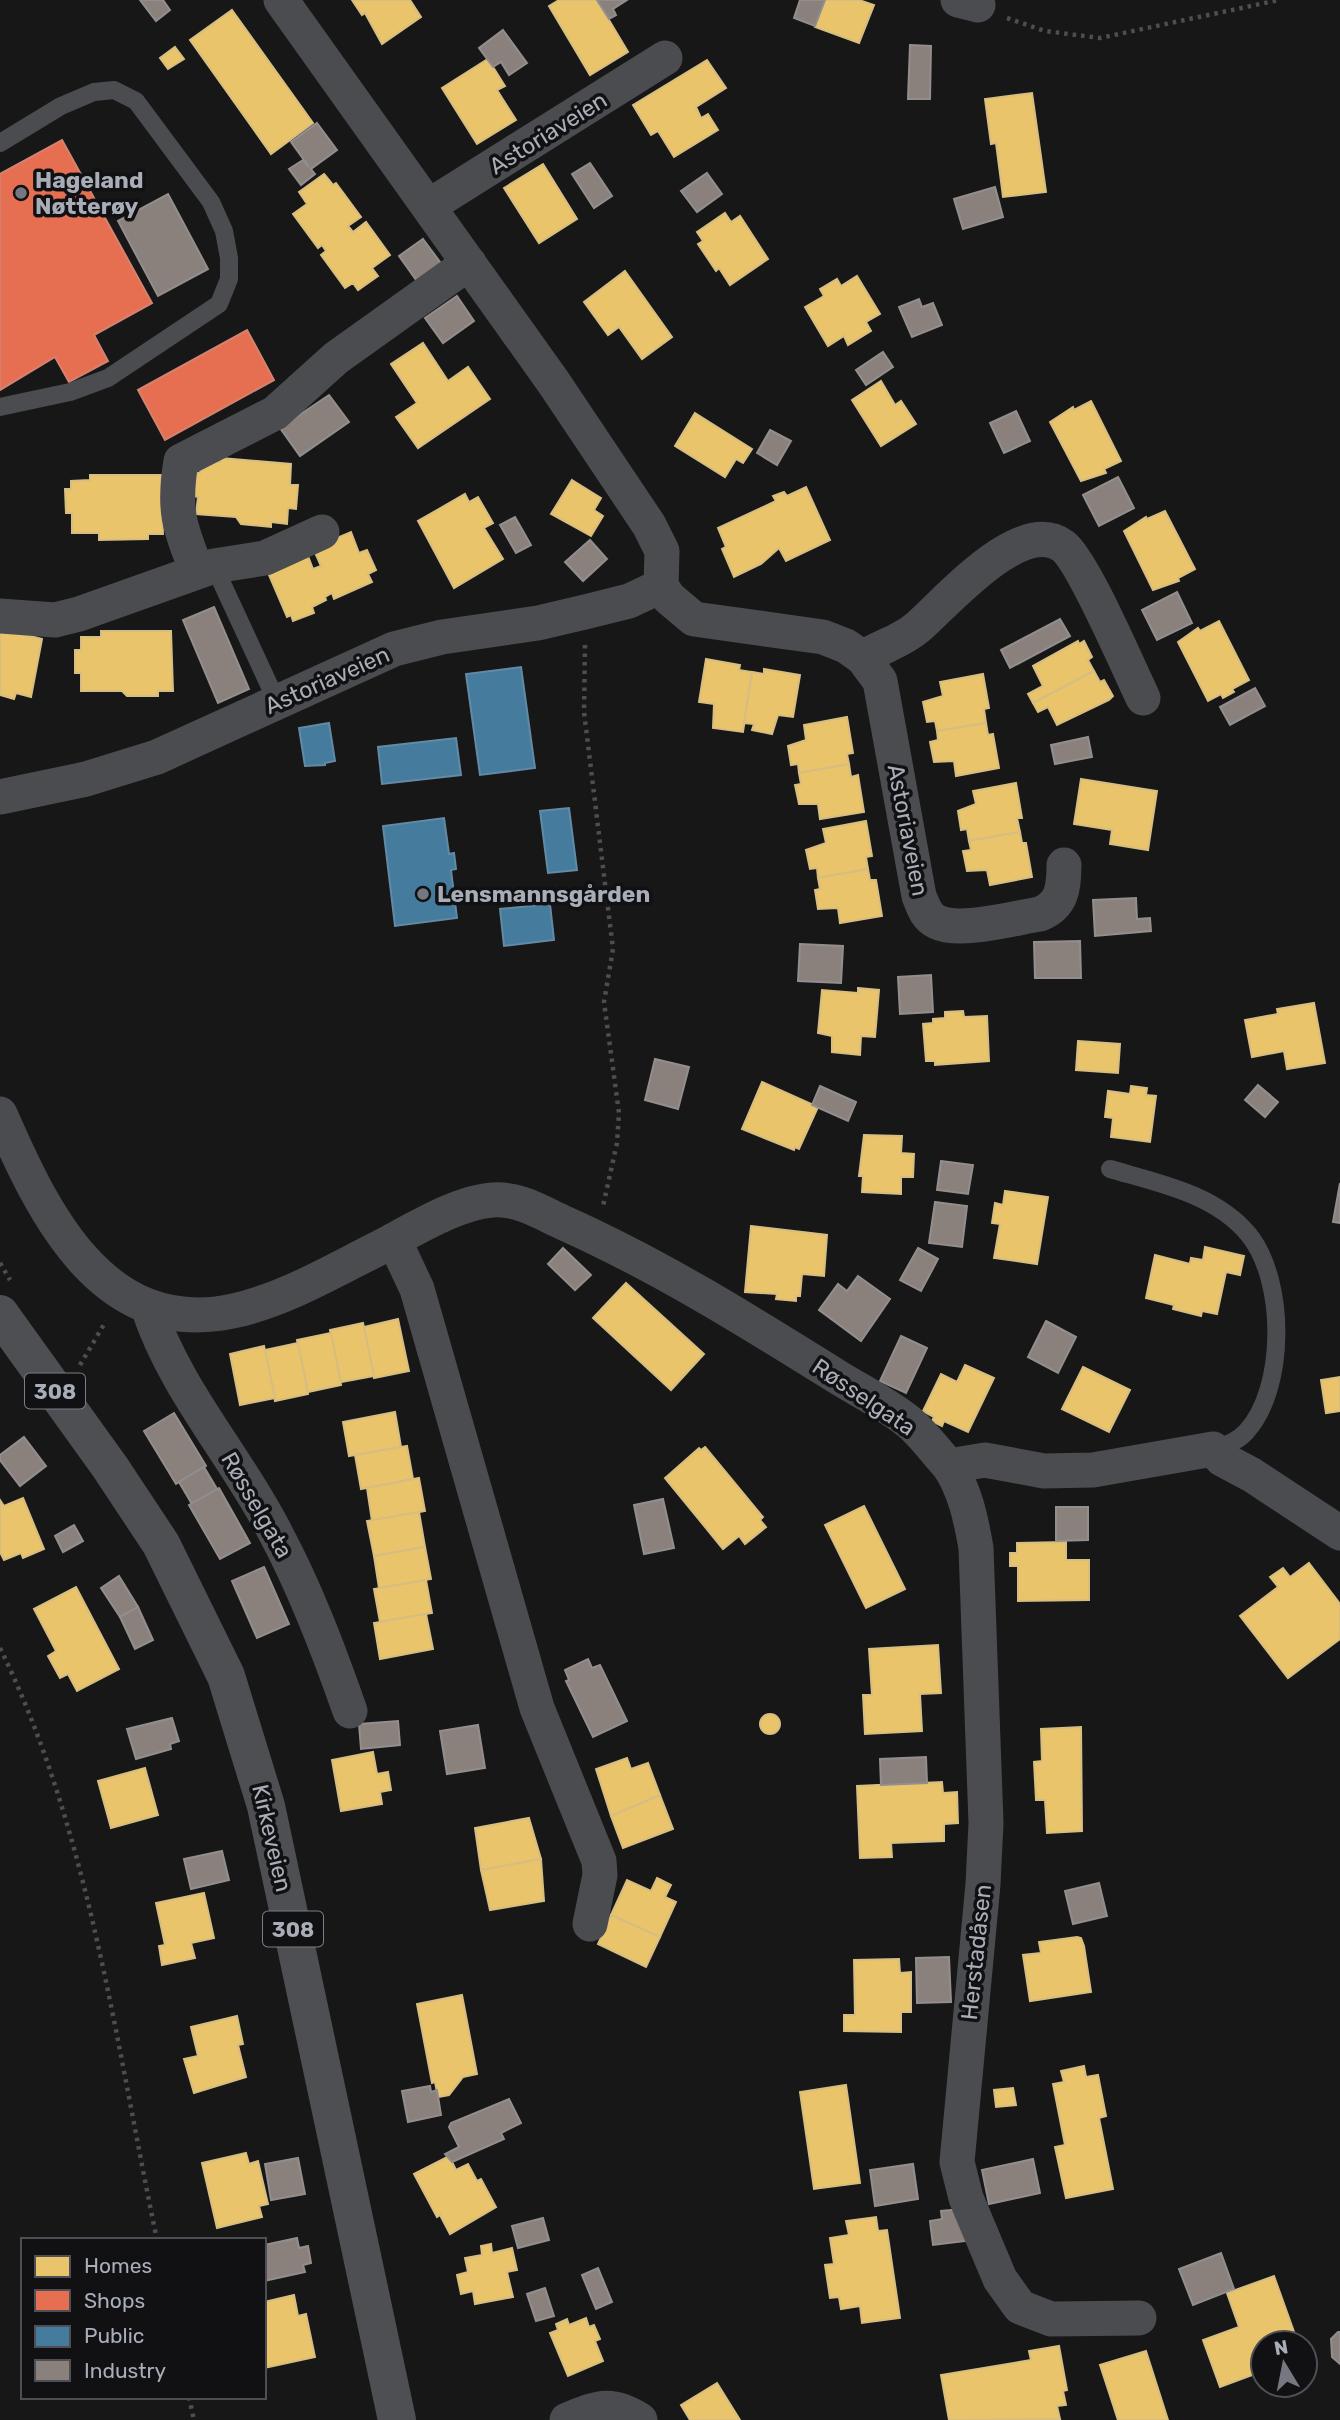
<svg xmlns="http://www.w3.org/2000/svg" width="1340" height="2420" font-family="Rubik,sans-serif">
<style>
.homes{fill:#e9c46a;stroke:#d6bd81;stroke-width:2}
.shops{fill:#e76f51;stroke:#d48270;stroke-width:2}
.public{fill:#457b9d;stroke:#638aa5;stroke-width:2}
.industry{fill:#8a817c;stroke:#938e8e;stroke-width:2}
.lines{fill:none;stroke-linecap:round;stroke-linejoin:round}
.path{stroke:#4d4e52;stroke-width:4.5;stroke-dasharray:3.5 5;stroke-linecap:butt}
.lane{stroke:#4b4c50;stroke-width:18}
.street{stroke:#4b4c50;stroke-width:35}
.primary{stroke:#4d4f52;stroke-width:38}
.poi-dot{fill:#757880;stroke:#111113;stroke-width:2.5}
.labels{text-anchor:middle;dominant-baseline:central;stroke-width:7;stroke-linejoin:round;paint-order:stroke}
.shield{fill:#111113;stroke:#7b7e86;stroke-width:2}
.shield-label{font-size:21px;font-weight:bold;fill:#a8adb8}
.street-label{font-size:23px;fill:#a8adb8;stroke:#111113}
.poi-label{font-size:23px;font-weight:bold;fill:#a8adb8;stroke:#111113;text-anchor:start}
</style>
<rect width="100%" height="100%" fill="#171717"/>
<!-- homes -->
<g class="homes">
<path d="M352 0H410L421 17 382 44 365 13 362 15Z"/>
<path d="M559 0H597L628 52 590 75 549 6Z"/>
<path d="M825 0H859L874 5 859 43 815 27Z"/>
<path d="M232 10 313 123 271 154 190 40Z"/>
<path d="M175 47 184 59 168 69 160 58Z"/>
<path d="M488 59 505 86 497 90 516 120 477 144 442 88Z"/>
<path d="M707 60 726 88 696 107 701 118 708 114 718 130 674 157 658 131 651 135 633 105Z"/>
<path d="M1032 93 1046 192 1003 197 996 143 991 144 985 99Z"/>
<path d="M543 164 577 219 539 243 504 188Z"/>
<path d="M324 174 333 185 336 183 361 217 348 226 353 232 366 222 390 255 372 268 378 276 358 290 353 283 345 288 321 255 326 251 322 245 318 248 293 214 307 204 299 192Z"/>
<path d="M725 213 731 222 740 216 768 259 730 285 719 268 716 271 698 244 703 241 697 232Z"/>
<path d="M625 271 672 337 642 359 619 327 608 335 584 302Z"/>
<path d="M857 276 880 314 866 322 871 331 848 345 844 336 828 346 805 307 824 296 820 289 837 279 841 286Z"/>
<path d="M423 343 448 381 468 367 490 399 418 448 396 417 417 403 391 364Z"/>
<path d="M881 381 895 405 901 401 916 424 881 446 852 400Z"/>
<path d="M1091 401 1121 461 1104 469 1106 473 1081 481 1050 422 1073 407 1074 410Z"/>
<path d="M695 413 752 449 743 463 736 459 725 477 675 446Z"/>
<path d="M221 458 291 464 290 485H298L296 509 288 508 287 524 271 522V527L241 524 236 517 196 514 198 497 192 496 194 473H200L201 461 220 462Z"/>
<path d="M90 475H161L163 534H148V539L99 540V533H72V513H66L65 489H71V481L90 480Z"/>
<path d="M572 480 601 498 594 510 603 516 591 536 551 514Z"/>
<path d="M806 487 830 540 786 561 779 548 761 564 734 577 722 549 726 547 718 528 776 501 773 496 784 492 787 496Z"/>
<path d="M465 494 469 502 478 497 493 523 484 528 503 559 454 588 418 521Z"/>
<path d="M1165 511 1195 569 1178 578 1179 581 1153 590 1124 531 1146 517 1147 519Z"/>
<path d="M351 532 359 553 367 550 376 570 368 574 372 582 334 599 332 593 325 597 326 600 312 607 314 613 293 621 291 615 287 617 266 568 306 551 313 569 321 566 313 548Z"/>
<path d="M1219 621 1249 680 1232 689 1234 692 1223 698 1221 694 1208 701 1178 642 1198 628 1200 631Z"/>
<path d="M0 628 42 639 31 697 16 693 14 699 0 695Z"/>
<path d="M101 631H171L173 691H158V696H127L122 691H81V673H75V650H81V637H101Z"/>
<path d="M1078 641 1079 644 1084 641 1092 657 1088 660 1094 671 1033 703 1028 694 1043 686 1033 666Z"/>
<path d="M706 659 740 665 739 670 752 672 743 732 713 728 714 704 699 702Z"/>
<path d="M764 669 800 675 793 717 778 715 772 734 752 730 754 724 744 723 752 672 764 674Z"/>
<path d="M1094 671 1100 682 1104 680 1113 696 1109 700 1057 725 1048 707 1038 712 1033 703Z"/>
<path d="M983 674 989 708 984 709 986 723 937 731 935 721 927 722 923 702 943 696 940 682Z"/>
<path d="M847 717 853 753 847 754 849 764 799 773 798 764 791 765 788 746 806 740 804 725Z"/>
<path d="M986 723 988 735 993 734 999 768 956 776 954 761 934 762 930 742 938 740 937 731Z"/>
<path d="M849 764 851 777 858 775 864 812 820 819 818 804H799L795 785 801 784 799 773Z"/>
<path d="M1081 779 1157 791 1148 850 1110 844 1112 830 1074 824Z"/>
<path d="M1016 783 1022 818H1017L1020 832 969 841 967 829 961 830 958 811 976 804 973 791Z"/>
<path d="M866 821 872 856 866 857 868 869 818 878 817 868 810 869 806 850 826 843 823 829Z"/>
<path d="M1020 832 1022 843H1026L1032 877 990 885 987 870 967 871 963 851 971 850 969 841Z"/>
<path d="M868 869 870 880H876L882 916 840 923 838 908 818 909 815 890 820 889 818 878Z"/>
<path d="M858 988 879 990 875 1037 861 1036 860 1055 832 1052V1036L818 1033 822 990 858 993Z"/>
<path d="M1314 1003 1325 1063 1287 1069 1284 1051 1252 1057 1245 1020 1278 1014 1277 1009Z"/>
<path d="M963 1011 964 1017 987 1016 989 1061 935 1065V1061H926L923 1024 933 1023V1019L945 1018V1012Z"/>
<path d="M1078 1041 1120 1044 1118 1073 1076 1070Z"/>
<path d="M762 1082 818 1107 799 1149 795 1147 794 1150 742 1129Z"/>
<path d="M1131 1086 1147 1088 1146 1095 1156 1096 1150 1142 1111 1137 1113 1118 1105 1117 1108 1091 1130 1094Z"/>
<path d="M864 1135 902 1136 901 1153 914 1154 913 1177H901V1194L862 1192 863 1176H859Z"/>
<path d="M1005 1191 1048 1197 1037 1264 994 1258 1000 1224 992 1223 995 1203 1003 1205Z"/>
<path d="M751 1226 827 1235 824 1276 802 1274 800 1296H796V1301L776 1299 777 1294 745 1292Z"/>
<path d="M1205 1247 1244 1256 1240 1275 1226 1272 1217 1314 1202 1311 1201 1316 1173 1309 1174 1305 1146 1298 1155 1255 1190 1264 1191 1258 1203 1260Z"/>
<path d="M626 1283 704 1354 671 1390 593 1318Z"/>
<path d="M398 1319 409 1371 374 1378 364 1327Z"/>
<path d="M363 1323 374 1376 341 1382 330 1330Z"/>
<path d="M331 1333 341 1385 308 1392 297 1340Z"/>
<path d="M298 1343 308 1394 275 1401 265 1350Z"/>
<path d="M264 1346 275 1398 240 1405 230 1354Z"/>
<path d="M965 1365 994 1378 968 1432 944 1421 942 1426 932 1421 934 1417 923 1411 941 1374 957 1382Z"/>
<path d="M1083 1367 1130 1390 1109 1432 1062 1409Z"/>
<path d="M1340 1377V1411L1326 1413 1321 1380Z"/>
<path d="M395 1412 401 1447 349 1456 343 1422Z"/>
<path d="M407 1446 413 1479 361 1489 355 1455Z"/>
<path d="M705 1447 763 1517 760 1520 766 1527 745 1544 739 1536 723 1549 665 1478 699 1448 701 1450Z"/>
<path d="M419 1478 425 1511 372 1521 367 1488Z"/>
<path d="M23 1498 44 1549 23 1558 21 1553 4 1560 0 1552V1500L4 1506Z"/>
<path d="M864 1506 905 1589 866 1608 825 1525Z"/>
<path d="M419 1512 425 1547 374 1556 367 1521Z"/>
<path d="M1066 1542V1560H1089V1600L1018 1601V1566H1010V1553H1017V1543Z"/>
<path d="M425 1547 431 1579 379 1588 374 1556Z"/>
<path d="M1309 1563 1340 1604V1639L1288 1678 1240 1616 1278 1587 1270 1577 1283 1568 1290 1577Z"/>
<path d="M426 1580 432 1613 380 1622 374 1589Z"/>
<path d="M76 1587 119 1669 77 1691 68 1674 60 1678 48 1656 56 1651 34 1609Z"/>
<path d="M426 1614 433 1649 380 1659 374 1623Z"/>
<path d="M938 1645 941 1693 920 1694 922 1731 865 1734 863 1695H872L869 1649Z"/>
<circle cx="770" cy="1724" r="10"/>
<path d="M1081 1727 1082 1831 1047 1833 1045 1800H1036L1034 1762 1042 1761 1041 1729Z"/>
<path d="M373 1752 377 1774 388 1772 391 1790 380 1792 382 1804 341 1811 332 1760Z"/>
<path d="M627 1758 631 1769 648 1763 660 1795 611 1816 596 1769Z"/>
<path d="M145 1768 158 1815 111 1828 98 1781Z"/>
<path d="M942 1782 943 1793 957 1792 958 1823 944 1824V1841L891 1843 892 1857 860 1858 857 1786Z"/>
<path d="M660 1795 673 1829 623 1848 611 1816Z"/>
<path d="M529 1818 541 1859 481 1870 475 1828Z"/>
<path d="M541 1859 544 1901 490 1910 481 1870Z"/>
<path d="M657 1878 671 1885 665 1897 676 1902 660 1937 611 1915 627 1880 651 1891Z"/>
<path d="M204 1893 214 1938 191 1943 195 1958 162 1965 159 1946 165 1945 156 1903Z"/>
<path d="M611 1915 660 1937 646 1967 598 1944Z"/>
<path d="M1077 1937 1081 1938 1084 1946 1091 1992 1030 2001 1023 1955 1041 1953 1039 1942Z"/>
<path d="M899 1959 900 1973 911 1972V2012H901V2032L844 2031V2015H855L854 1960Z"/>
<path d="M462 1995 477 2074 463 2077 449 2095 438 2097 435 2082 432 2083 417 2004Z"/>
<path d="M237 2016 243 2044 238 2045 246 2077 194 2093 184 2059 198 2056 191 2027Z"/>
<path d="M1084 2066 1086 2077 1098 2075 1106 2116 1099 2118 1113 2189 1066 2198 1055 2147 1065 2145 1053 2084 1064 2082 1061 2071Z"/>
<path d="M846 2085 860 2183 814 2189 800 2092Z"/>
<path d="M1013 2088 1016 2105 996 2107 994 2090Z"/>
<path d="M246 2153 249 2164 258 2161 268 2204 259 2206 262 2217 217 2228 202 2163Z"/>
<path d="M449 2156 456 2170 468 2164 477 2181 481 2179 496 2207 450 2234 440 2215 437 2217 414 2174Z"/>
<path d="M876 2217 878 2231 887 2230 900 2318 862 2323 860 2306 841 2309 839 2297 830 2298 825 2265 834 2264 830 2238 849 2235 846 2221Z"/>
<path d="M491 2244 492 2253 512 2248 517 2270 507 2272 513 2297 475 2304 473 2291 461 2294 457 2275 468 2272 465 2258 482 2255 481 2246Z"/>
<path d="M1274 2276 1298 2343H1263V2371L1220 2387 1203 2340 1239 2327 1227 2293Z"/>
<path d="M294 2295 298 2316 306 2314 315 2357 264 2368V2302Z"/>
<path d="M586 2318 589 2327 594 2325 600 2339 595 2341 603 2361 568 2376 550 2333 558 2330 556 2324 567 2319 569 2325Z"/>
<path d="M1059 2346 1067 2390 1063 2391 1066 2405 1057 2406 1060 2419 949 2420 941 2375 1031 2360 1029 2351Z"/>
<path d="M1146 2351 1168 2420H1118L1100 2365Z"/>
<path d="M717 2383 740 2420H690L681 2405Z"/>
</g>
<!-- shops -->
<g class="shops">
<path d="M62 140 152 303 94 335 108 361 69 382 55 357 0 390V174Z"/>
<path d="M247 330 274 380 165 440 138 390Z"/>
</g>
<!-- public -->
<g class="public">
<path d="M521 667 535 768 480 775 466 674Z"/>
<path d="M329 723 335 761 325 763V765L305 766 299 728Z"/>
<path d="M456 738 461 775 382 784 378 747Z"/>
<path d="M569 808 577 870 548 873 540 811Z"/>
<path d="M444 818 449 854 454 853 456 869 451 870 457 918 395 926 383 826Z"/>
<path d="M550 904 554 940 504 946 500 909Z"/>
</g>
<!-- industry -->
<g class="industry">
<path d="M140 0H163L170 10 156 21Z"/>
<path d="M597 0H627L613 9 616 15 609 19Z"/>
<path d="M800 0H825L815 26 794 18Z"/>
<path d="M503 30 527 63 509 75 501 62 493 67 479 48Z"/>
<path d="M910 45 931 46 930 99H908Z"/>
<path d="M317 123 337 150 311 169 315 174 301 185 289 169 303 160 309 167 291 142Z"/>
<path d="M590 163 612 196 594 208 572 174Z"/>
<path d="M707 173 722 194 697 212 681 191Z"/>
<path d="M995 187 1003 217 963 229 954 199Z"/>
<path d="M168 194 208 269 158 296 118 221Z"/>
<path d="M423 239 443 266 419 284 399 256Z"/>
<path d="M457 296 474 321 443 343 425 318Z"/>
<path d="M919 299 922 307 933 303 942 325 912 337 899 307Z"/>
<path d="M883 352 893 367 866 385 856 370Z"/>
<path d="M329 395 349 422 300 456 280 428Z"/>
<path d="M1016 411 1030 441 1004 453 990 423Z"/>
<path d="M770 430 791 441 777 465 757 453Z"/>
<path d="M1118 477 1134 508 1099 526 1083 495Z"/>
<path d="M515 517 531 545 516 553 500 525Z"/>
<path d="M590 540 607 559 583 581 565 562Z"/>
<path d="M1177 592 1192 623 1157 640 1142 610Z"/>
<path d="M214 607 249 689 218 703 183 620Z"/>
<path d="M1060 619 1070 636 1010 668 1001 650Z"/>
<path d="M1255 688 1265 706 1230 725 1220 707Z"/>
<path d="M1088 737 1092 757 1055 764 1051 745Z"/>
<path d="M1136 898 1137 919 1150 918 1151 931 1095 936 1093 900Z"/>
<path d="M1080 941 1081 978H1035L1034 942Z"/>
<path d="M800 944 843 946 841 983 798 981Z"/>
<path d="M931 975 933 1012 900 1014 898 977Z"/>
<path d="M655 1059 689 1067 678 1109 645 1100Z"/>
<path d="M1258 1085 1278 1102 1265 1117 1245 1100Z"/>
<path d="M820 1086 856 1102 848 1121 812 1105Z"/>
<path d="M941 1161 973 1165 968 1194 937 1190Z"/>
<path d="M1340 1183V1223L1333 1222Z"/>
<path d="M935 1202 967 1206 962 1247 929 1243Z"/>
<path d="M563 1248 591 1275 575 1290 548 1264Z"/>
<path d="M918 1248 938 1259 921 1291 900 1280Z"/>
<path d="M858 1276 890 1299 861 1341 819 1310 838 1284 847 1291Z"/>
<path d="M1046 1321 1076 1337 1058 1373 1028 1357Z"/>
<path d="M901 1336 927 1348 906 1393 880 1381Z"/>
<path d="M174 1413 206 1466 176 1484 144 1431Z"/>
<path d="M24 1437 46 1466 20 1486 0 1460V1455Z"/>
<path d="M204 1467 217 1489 192 1504 179 1482Z"/>
<path d="M219 1488 250 1543 220 1559 189 1505Z"/>
<path d="M663 1499 674 1548 644 1554 634 1505Z"/>
<path d="M1056 1507H1088V1540L1056 1541Z"/>
<path d="M74 1525 83 1541 63 1552 55 1536Z"/>
<path d="M264 1567 289 1624 257 1638 232 1581Z"/>
<path d="M119 1576 138 1607 120 1617 101 1588Z"/>
<path d="M138 1607 153 1640 135 1649 120 1617Z"/>
<path d="M588 1659 592 1668 600 1665 627 1721 593 1737 566 1681 569 1680 565 1670Z"/>
<path d="M172 1718 179 1741 170 1744 171 1749 136 1759 127 1729Z"/>
<path d="M398 1721 400 1745 361 1749 359 1724Z"/>
<path d="M478 1725 485 1768 447 1774 440 1731Z"/>
<path d="M926 1757 927 1783 881 1785 880 1759Z"/>
<path d="M222 1851 229 1880 191 1889 184 1859Z"/>
<path d="M1099 1883 1107 1916 1073 1924 1065 1891Z"/>
<path d="M949 1957 951 2002 917 2003 916 1958Z"/>
<path d="M430 2086 431 2092 437 2090 441 2115 408 2122 402 2091Z"/>
<path d="M509 2099 521 2123 501 2133 504 2139 452 2162 445 2154 459 2147 449 2127 451 2123Z"/>
<path d="M298 2158 305 2194 271 2200 265 2164Z"/>
<path d="M1033 2159 1040 2193 989 2204 982 2170Z"/>
<path d="M913 2164 918 2199 875 2206 870 2170Z"/>
<path d="M962 2209 966 2241 933 2245 930 2221 942 2219 941 2211Z"/>
<path d="M543 2218 549 2240 518 2248 512 2226Z"/>
<path d="M297 2238 299 2248 308 2246 311 2263 303 2265 305 2272 264 2281V2245Z"/>
<path d="M1221 2253 1234 2289 1193 2305 1179 2269Z"/>
<path d="M598 2268 612 2302 596 2309 582 2275Z"/>
<path d="M545 2288 554 2316 536 2321 527 2294Z"/>
<path d="M1338 2332H1340V2364L1332 2357 1331 2339Z"/>
</g>
<g class="lines">
<!-- path -->
<g class="path">
<path d="M1007 18 1045 31 1100 38 1279 0"/>
<path d="M585 645 584 712 613 949 604 1002 619 1113 617 1143 603 1206"/>
<path d="M0 1263 10 1280"/>
<path d="M80 1365 106 1321"/>
<path d="M0 1648C89 1829 116 2044 157 2240"/>
<path d="M189 2397 194 2420"/>
</g>
<!-- lane -->
<g class="lane">
<path d="M0 143 61 106 94 92 114 90 136 101 211 202 224 231 229 258V279L219 304 108 378 70 392 0 407"/>
<path d="M214 566 277 702"/>
<path d="M1110 1169C1158 1183 1216 1194 1249 1235 1286 1281 1286 1389 1246 1432 1237 1442 1225 1445 1213 1449"/>
</g>
<!-- street -->
<g class="street">
<path d="M281 0 554 383 649 525 662 551 661 586"/>
<path d="M958 0 978 5"/>
<path d="M429 206 665 58"/>
<path d="M197 571C179 526 173 510 181 461L275 413 336 358 469 263"/>
<path d="M0 616 55 620 79 614 214 566 265 558 322 532"/>
<path d="M863 658 880 681 919 896C923 906 926 917 937 922 960 933 1014 918 1040 914 1062 905 1064 888 1064 865"/>
<path d="M0 797 86 779 157 757 394 649 442 637 538 623 585 612 629 601 661 586 669 598 694 619 823 637 846 646 863 658C881 646 901 642 918 627 947 602 1021 515 1063 546 1083 561 1129 669 1143 698"/>
<path d="M0 1114C43 1213 103 1339 233 1311 284 1300 331 1272 377 1249 410 1232 457 1202 493 1200 519 1198 542 1213 564 1223 660 1266 748 1321 836 1376 860 1391 888 1405 910 1423 924 1435 936 1452 949 1466L985 1460 1044 1471 1093 1470 1213 1449 1222 1459 1252 1475 1340 1533"/>
<path d="M394 1240 417 1289 537 1708 599 1861 600 1875 590 1924"/>
<path d="M148 1307C175 1390 237 1457 276 1534 306 1590 329 1651 350 1711"/>
<path d="M949 1466C965 1490 971 1519 976 1548L986 1823 983 1884 957 2162 966 2198 1000 2279 1020 2307 1051 2319 1139 2318"/>
<path d="M567 2420C598 2408 610 2401 640 2420"/>
</g>
<!-- primary -->
<path class="primary" d="M0 1314 110 1467 161 1544 226 1676 266 1806 397 2420"/>
</g>
<!-- markers -->
<g class="poi-dot">
<circle cx="21" cy="193" r="7"/>
<circle cx="423" cy="894" r="7"/>
</g>
<g class="labels">
<!-- shield labels -->
<g class="shield">
<rect x="25" y="1373.5" width="60" height="35" rx="5"/>
<rect x="263" y="1911.5" width="60" height="35" rx="5"/>
</g>
<g class="shield-label">
<text x="55" y="1391">308</text>
<text x="293" y="1929">308</text>
</g>
<!-- street labels -->
<g class="street-label">
<text transform="translate(548 133) rotate(-32)">Astoriaveien</text>
<text transform="translate(327 680) rotate(-24)">Astoriaveien</text>
<text transform="translate(908 830) rotate(79)">Astoriaveien</text>
<text transform="translate(864 1397) rotate(34)">Røsselgata</text>
<text transform="translate(257 1505) rotate(60)">Røsselgata</text>
<text transform="translate(272 1838) rotate(77)">Kirkeveien</text>
<text transform="translate(976 1952) rotate(-84)">Herstadåsen</text>
</g>
<!-- poi labels -->
<g class="poi-label">
<text x="35" y="180">Hageland<tspan x="35" dy="26">Nøtterøy</tspan></text>
<text x="437" y="894">Lensmannsgården</text>
</g>
</g>
<!-- legend -->
<rect x="21" y="2238" width="245" height="161" fill="#111113" stroke="#4d4f55" stroke-width="2"/>
<rect x="35" y="2256" width="35" height="21" fill="#e9c46a" stroke="#4d4f55" stroke-width="2"/>
<text x="84" y="2273" font-size="21" fill="#a8adb8">Homes</text>
<rect x="35" y="2290" width="35" height="21" fill="#e76f51" stroke="#4d4f55" stroke-width="2"/>
<text x="84" y="2308" font-size="21" fill="#a8adb8">Shops</text>
<rect x="35" y="2326" width="35" height="21" fill="#457b9d" stroke="#4d4f55" stroke-width="2"/>
<text x="84" y="2343" font-size="21" fill="#a8adb8">Public</text>
<rect x="35" y="2360" width="35" height="21" fill="#8a817c" stroke="#4d4f55" stroke-width="2"/>
<text x="84" y="2378" font-size="21" fill="#a8adb8">Industry</text>
<!-- north arrow -->
<g transform="translate(1284 2364) rotate(350)"><circle r="33" fill="#111113" stroke="#4d4f55" stroke-width="2"/>
<path d="M0-5L12 26L0 18L-12 26Z" fill="#757880"/>
<text y="-10" font-size="19" font-weight="bold" text-anchor="middle" fill="#a8adb8">N</text>
</g>
</svg>
